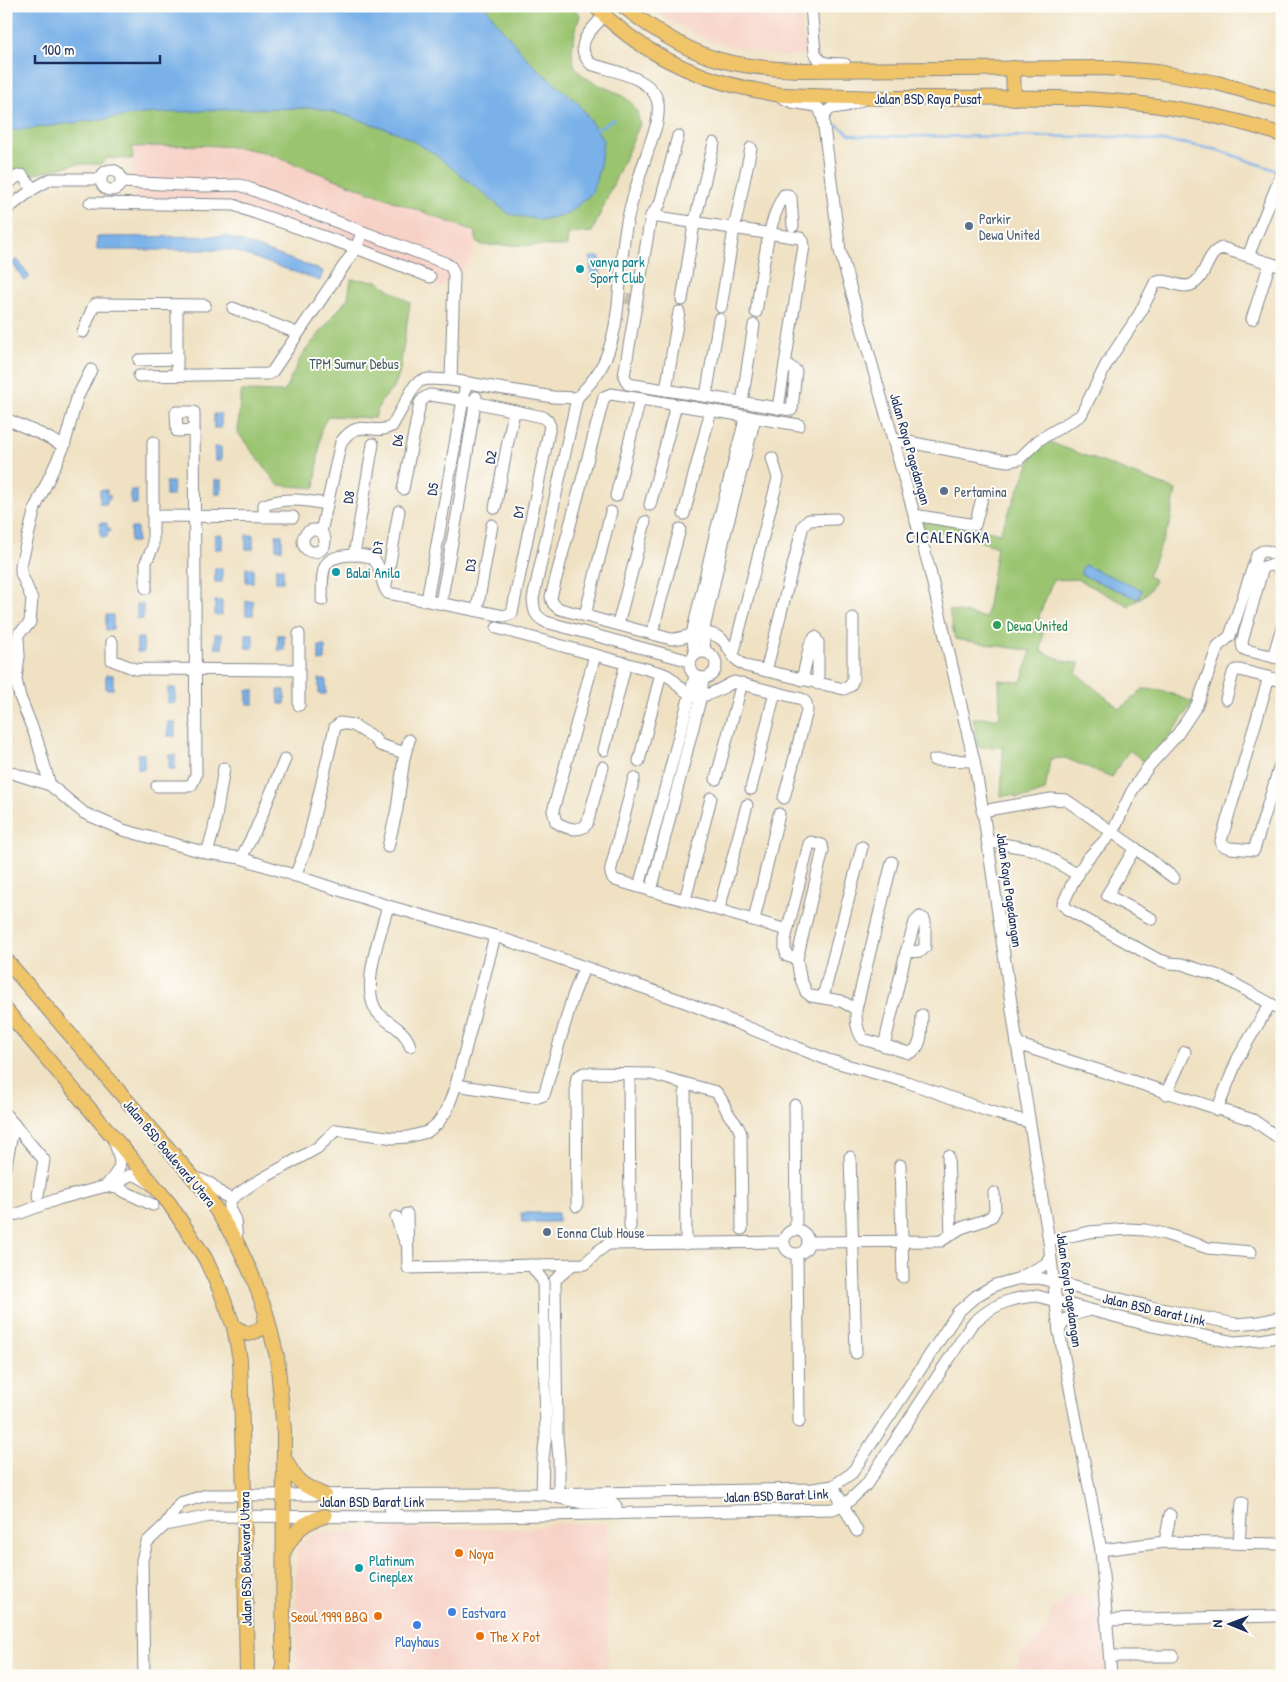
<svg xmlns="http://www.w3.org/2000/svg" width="1288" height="1682" font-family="'Patrick Hand',sans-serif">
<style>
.built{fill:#f7d1c6}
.green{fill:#9ac470;stroke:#5a7a67}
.water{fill:#79b1e8;stroke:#4a70a3}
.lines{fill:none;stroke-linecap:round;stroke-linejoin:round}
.stream{stroke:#79b1e8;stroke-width:2.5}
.minor-tunnel{stroke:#c5bdae;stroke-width:11;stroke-dasharray:11 5.5;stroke-linecap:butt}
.minor-casing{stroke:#858890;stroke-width:13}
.major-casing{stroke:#858890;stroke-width:16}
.minor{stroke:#fff;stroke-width:11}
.major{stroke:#f0c469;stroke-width:14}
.service-dot{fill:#5c6f8a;stroke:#fdfcf7;stroke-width:2}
.culture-dot{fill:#0f9aa8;stroke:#fdfcf7;stroke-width:2}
.leisure-dot{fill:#2e9e5b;stroke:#fdfcf7;stroke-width:2}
.food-dot{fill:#e8710a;stroke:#fdfcf7;stroke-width:2}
.shop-dot{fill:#3f7fe0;stroke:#fdfcf7;stroke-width:2}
.labels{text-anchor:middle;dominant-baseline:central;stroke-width:4;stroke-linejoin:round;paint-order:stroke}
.street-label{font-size:14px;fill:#1b2f5e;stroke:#fdfcf7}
.service-label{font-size:14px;fill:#4e5e75;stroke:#fdfcf7;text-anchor:start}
.culture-label{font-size:14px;fill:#0d838f;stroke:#fdfcf7;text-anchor:start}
.park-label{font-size:14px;fill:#415c63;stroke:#fdfcf7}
.leisure-label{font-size:14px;fill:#27864d;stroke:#fdfcf7;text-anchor:start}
.food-label{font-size:14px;fill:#c56008;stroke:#fdfcf7;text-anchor:start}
.shop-label{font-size:14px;fill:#366cbe;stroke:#fdfcf7;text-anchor:start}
.quarter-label{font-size:16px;letter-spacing:1px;fill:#1b2f5e;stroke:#fdfcf7}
</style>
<rect width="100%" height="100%" fill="#fdfcf7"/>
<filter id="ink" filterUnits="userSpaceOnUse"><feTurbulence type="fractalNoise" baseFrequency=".02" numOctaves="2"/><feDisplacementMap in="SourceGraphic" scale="10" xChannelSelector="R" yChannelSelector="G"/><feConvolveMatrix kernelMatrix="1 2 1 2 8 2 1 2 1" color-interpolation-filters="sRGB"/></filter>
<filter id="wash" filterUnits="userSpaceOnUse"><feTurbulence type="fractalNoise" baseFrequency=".0096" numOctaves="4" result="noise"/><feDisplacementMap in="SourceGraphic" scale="20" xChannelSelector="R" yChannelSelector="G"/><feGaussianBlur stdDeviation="1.12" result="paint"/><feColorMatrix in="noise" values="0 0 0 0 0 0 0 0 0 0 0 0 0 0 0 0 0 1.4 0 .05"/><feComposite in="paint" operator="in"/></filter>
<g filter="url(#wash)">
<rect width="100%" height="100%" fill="#efe1c2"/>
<!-- built -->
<g class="built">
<path d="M648 6H799L805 54 782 57 710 41 668 20Z"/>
<path d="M211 145 243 148 263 152 476 232V242L470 261 462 270 438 289 433 276 227 203 135 201 132 147Z"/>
<path d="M560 1523H607L608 1676H297L296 1548 315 1533 350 1532 373 1528 525 1529Z"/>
<path d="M1078 1595 1100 1596 1106 1676H1019L1014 1674 1021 1656 1045 1631 1054 1606 1058 1608 1067 1597Z"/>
</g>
<!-- green -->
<g class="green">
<path d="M6 6H572L580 15C577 26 573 38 572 49 570 87 616 83 634 106 638 110 638 119 640 124L592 232 568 234 567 246 483 245 476 242V232L263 152C219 142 176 146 132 147L133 159 108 158 101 164H75L31 175 20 169 6 178Z"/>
<path d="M351 279 377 281 410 303 399 375 394 387 380 403 375 418 328 416 321 429 315 488 278 485 238 433 240 400 242 391 284 392 302 355 348 298Z"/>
<path d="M1044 440 1176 490 1170 523 1148 576 1155 580C1151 589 1148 594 1139 599 1135 602 1132 602 1129 606L1077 579 1053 580 1039 616 1043 632 1041 651 1067 662 1080 663 1076 673 1120 709 1143 689 1161 690 1193 702 1172 734 1146 763 1129 750 1112 777 1065 758 1050 759 1045 791 1027 797 1015 798V795L1001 796 1003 747H978L973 718H1000L999 680 1021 682 1031 651 955 639 949 610 986 618 997 547C972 538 950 531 924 531L921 519 966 525 1000 533 1037 446Z"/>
</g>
<!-- water -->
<g class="water">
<path d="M6 6H485L501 28 534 66 579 104 603 140 600 166 592 193 568 214 540 220 509 214 432 152 399 133 351 117 316 108 233 109 143 114 19 130H6Z"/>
<path d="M226 236 323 271 320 281 232 250H97V237Z"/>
<path d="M590 257H600L601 282H591Z"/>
<path d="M17 259 30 277 25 281 12 263Z"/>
<rect x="214" y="414" width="7" height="14"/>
<path d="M214 447H221V461H215Z"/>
<rect x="215" y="480" width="6" height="14"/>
<rect x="166" y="482" width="7" height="14"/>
<path d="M100 490H107V495H110V499H107V504H100Z"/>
<rect x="131" y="490" width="6" height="14"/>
<path d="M100 523H107V528H110V532L107 533V537H101Z"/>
<path d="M131 528H137V542H130Z"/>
<rect x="215" y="535" width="7" height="14"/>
<rect x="246" y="535" width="7" height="14"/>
<rect x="276" y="535" width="6" height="14"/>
<path d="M1084 565 1142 590 1138 599 1080 574Z"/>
<rect x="215" y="568" width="7" height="14"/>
<rect x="246" y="568" width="7" height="14"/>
<rect x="276" y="568" width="7" height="14"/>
<rect x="215" y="601" width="7" height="14"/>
<rect x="246" y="601" width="7" height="14"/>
<rect x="137" y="604" width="6" height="15"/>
<path d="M106 615H113V629L106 630Z"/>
<rect x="215" y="634" width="7" height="14"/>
<rect x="246" y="634" width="7" height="14"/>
<rect x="278" y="635" width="6" height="15"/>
<path d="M137 638H143L144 652H137Z"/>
<path d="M319 646H325V660L319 661Z"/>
<rect x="106" y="675" width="7" height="14"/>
<path d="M326 679V694H319V679Z"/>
<path d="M175 688V703H168V688Z"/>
<rect x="247" y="690" width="7" height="14"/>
<path d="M278 690H285V704H279Z"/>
<rect x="168" y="722" width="7" height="14"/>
<rect x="138" y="754" width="6" height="15"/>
<rect x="169" y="755" width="6" height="14"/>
<path d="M521 1213H558V1222H522Z"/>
</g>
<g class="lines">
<!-- stream -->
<g class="stream">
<path d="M837 125 850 134 860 136 1121 137 1181 143 1218 150 1278 171"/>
<path d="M596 130 614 119"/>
</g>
</g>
</g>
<g filter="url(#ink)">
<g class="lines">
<!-- minor-tunnel -->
<path class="minor-tunnel" d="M626 298 633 300"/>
<!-- minor casing -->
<g class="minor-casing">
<g id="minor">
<path d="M811 6 815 52C819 66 832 63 845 64"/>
<path d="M781 97 792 102 816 106 820 110 823 119 840 251 929 567 974 761 984 817 1017 1044 1049 1241 1059 1331 1101 1550 1111 1676"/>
<path d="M823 119C830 104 833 109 846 106 853 104 860 101 866 98"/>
<circle cx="111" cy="180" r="10"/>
<path d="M121 182 203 186 240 185 445 263 451 267 454 274 451 380"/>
<path d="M6 185 18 176 22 175 33 189 6 210"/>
<path d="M33 189 51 179H100"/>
<path d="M90 203 234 205 239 207"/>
<path d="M244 209 356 248 430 277"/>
<path d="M651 216 800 238 803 241 804 246 778 408 628 384 624 376Z"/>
<path d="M651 216 660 204 678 136"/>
<path d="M1248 256 1282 173"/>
<path d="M682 300 694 224 714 143"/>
<path d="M177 305V375"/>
<path d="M721 307 734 229 751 148"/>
<path d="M233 308 297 333"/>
<path d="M756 312C762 278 766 224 784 195H788L791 198 793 226"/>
<path d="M1252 319 1270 263"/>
<path d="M83 332 93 307 96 304 205 305"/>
<path d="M139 360 177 359"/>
<path d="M139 376 268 374 272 372 356 248 362 233"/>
<path d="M666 390 679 312"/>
<path d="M706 396 719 319"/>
<path d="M577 398 533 599C534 612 535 616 546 622L690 661"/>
<path d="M742 402 754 325"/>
<path d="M778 408 791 410 792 409 796 371 785 363"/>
<path d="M6 419 43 435 64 446"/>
<path d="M799 425 611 394 604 397 551 597C552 604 555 606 560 609L671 639C683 639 694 632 706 633 733 637 725 657 746 666L844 689 850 686 853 680V618"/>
<path d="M893 439 1001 460 1008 461 1019 459 1039 440 1081 415 1107 363 1140 313 1155 283C1167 276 1180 291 1193 284 1207 276 1206 253 1222 248L1282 267"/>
<path d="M616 496 640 399"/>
<path d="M650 505 676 405"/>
<path d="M495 508 514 411"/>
<path d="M684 514 711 410"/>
<path d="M914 515 975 525 983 494"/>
<path d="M153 516 293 517"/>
<path d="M264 517V505C285 497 304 500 326 504"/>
<circle cx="314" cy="541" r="11"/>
<path d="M321 532 341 442C360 416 371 437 392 426L415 385 420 381 428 379 451 380 553 397 577 398C585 389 593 381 599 371 624 332 617 267 627 222 634 188 647 155 657 123 658 116 659 110 658 103 654 77 611 71 591 64 572 45 591 30 604 16"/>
<path d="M354 555 373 444"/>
<path d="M1282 557C1273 555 1265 546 1257 555L1230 636 1218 646 1197 705 1177 735 1148 767 1132 791 1112 833 1087 859 1072 884 1063 904 1067 909 1157 959 1169 963 1182 964 1222 977 1282 1010"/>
<path d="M1282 567 1271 565 1263 567 1242 642 1243 648 1246 650 1282 659"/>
<path d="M386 585 399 511"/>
<path d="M146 588V562L153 547V442"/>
<path d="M322 600C323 589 320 571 328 562 335 554 368 552 375 561 383 570 380 585 388 593L504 616 512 613 550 426 547 420 543 417 469 401 430 395 424 398 420 403 403 489"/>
<path d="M427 600 466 383"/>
<path d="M441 602 458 510 476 397"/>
<path d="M477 610 492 525"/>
<path d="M585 615 611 512"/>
<path d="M618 624 645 522"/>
<path d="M497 628 661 673C670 676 674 680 680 687 701 705 714 691 734 682L802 699 806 703 807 711 784 798"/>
<path d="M652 633 680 529"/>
<path d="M299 634V705"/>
<path d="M6 637 14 652 19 656"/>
<path d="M112 642V660L135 669 299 670"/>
<path d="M705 651 703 633 725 534 755 418"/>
<circle cx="703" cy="665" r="13"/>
<path d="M695 654 692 634 716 531 746 416"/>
<path d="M595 655 553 811 556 822C565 828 579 833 587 824L603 767"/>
<path d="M733 655 778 478 772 458"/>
<path d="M1273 657 1282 627"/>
<path d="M766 671 803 526 809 520 836 519"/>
<path d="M1269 677 1221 841 1222 845 1230 848 1254 850 1282 759"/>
<path d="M802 680 810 645 815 637 818 642V684"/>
<path d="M1226 699 1233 673 1236 670H1240L1282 681"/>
<path d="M604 750 626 663"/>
<path d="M934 760 974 761"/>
<path d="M639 761 661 673"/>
<path d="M6 771 50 785 84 813 123 830 207 853 241 858 388 906 495 936 685 1002 828 1060 907 1082 988 1111 1029 1122"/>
<path d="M634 778 611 868C610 874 611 877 615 880L787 930"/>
<path d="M716 779 742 683"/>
<path d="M50 785 37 740 20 697 16 680 19 656 18 636 19 633 28 625 30 622 32 599 21 573V565L35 508 64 446 77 398 91 370"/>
<path d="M157 786H190L192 784 196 775 194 412H176L177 431 194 430"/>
<path d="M751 789 775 692"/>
<path d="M982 811 1051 799 1066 800 1135 848 1174 878"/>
<path d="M987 841 1036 850 1078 875"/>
<path d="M388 847 397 809 404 758 409 740"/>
<path d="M1135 848 1107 895 1152 919"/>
<path d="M207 853 214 829 224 768"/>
<path d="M241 858 256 829 285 759"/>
<path d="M295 876 307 846 335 727 340 723 353 725 373 737 380 745 405 753"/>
<path d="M639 887 695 676"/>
<path d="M651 891 701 696 703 678"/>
<path d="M685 900 711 798"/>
<path d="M388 906C381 932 358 992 379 1014 390 1025 405 1029 410 1046"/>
<path d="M719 909 747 805"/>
<path d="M920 917 924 919 925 922V947L921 951 906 952 915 922Z"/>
<path d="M754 920 779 814"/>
<path d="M797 959 787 956 785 949V940L809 844 811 842 822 845 823 850 797 959 800 977 806 992 811 996 841 1001 856 1009C856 1020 856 1030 863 1039L909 1053C924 1049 921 1027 922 1015"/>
<path d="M823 997 862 847"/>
<path d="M856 1009 892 862"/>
<path d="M1017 1044 1253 1120 1282 1140"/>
<path d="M884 1046 906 952"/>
<path d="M629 1074 630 1227"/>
<path d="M685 1084 686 1244"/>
<path d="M456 1085 526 1096 538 1097 544 1095 573 996 584 968"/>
<path d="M1166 1094 1185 1052"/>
<path d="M795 1105 796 1229"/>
<path d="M1217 1110 1238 1058 1270 1004"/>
<path d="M6 1115 44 1160 38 1195"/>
<path d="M948 1156 951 1234"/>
<path d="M850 1157 856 1353"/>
<path d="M6 1165 14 1124"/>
<path d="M900 1165 903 1277"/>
<path d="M192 1176 211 1184 222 1194 231 1199 229 1208 235 1220 237 1241"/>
<path d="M106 1186C123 1166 123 1165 114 1141"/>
<path d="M117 1188C128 1171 133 1172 149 1183"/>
<path d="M231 1199 251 1185 317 1148 336 1130 394 1138 408 1137 427 1132 437 1124 447 1110 456 1085 495 936"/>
<path d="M577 1206 576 1084 577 1077 584 1073 651 1074 716 1092C722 1099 724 1105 728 1113 733 1122 738 1123 741 1134L742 1229"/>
<path d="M407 1214 408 1268 585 1264 597 1252 608 1244 783 1242"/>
<path d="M6 1215 18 1214 58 1199 106 1186 117 1188 153 1205"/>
<path d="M396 1217 405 1241"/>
<circle cx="796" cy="1242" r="12"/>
<path d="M1049 1241 1089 1232 1128 1229 1145 1230 1165 1234 1208 1248 1251 1252"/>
<path d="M808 1242 941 1241 961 1228 985 1220 992 1216 995 1210 994 1193"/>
<path d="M797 1255 799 1422"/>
<path d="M531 1265 543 1281 546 1435 543 1458 542 1494 582 1503H613L616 1506V1514"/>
<path d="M1021 1277 1046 1264 1050 1256"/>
<path d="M1059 1331C1065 1316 1073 1314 1088 1311"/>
<path d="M833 1486 857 1531"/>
<path d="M559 1494V1459L557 1436 555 1280 572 1265"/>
<path d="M401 1516C390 1513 388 1509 391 1498L402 1495"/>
<path d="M165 1525 210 1516 405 1517 547 1515 833 1509 849 1501 866 1485 972 1324C993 1305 1008 1298 1037 1296L1148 1325 1234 1342 1261 1340 1282 1336"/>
<path d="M1165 1542 1170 1515"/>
<path d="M1239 1543 1242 1502"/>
<path d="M1101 1550 1165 1542 1282 1544"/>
<path d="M1106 1620 1277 1616"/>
<path d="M1110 1656H1173"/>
<path d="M144 1676 142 1560 147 1542 165 1525 180 1503 207 1495 542 1494 813 1489 833 1486 852 1473 958 1312 976 1296 995 1285 1017 1279 1039 1278 1151 1307 1236 1324 1259 1322 1282 1317"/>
</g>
</g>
<!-- major casing -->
<g class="major-casing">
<g id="major">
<path d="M595 6C636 49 691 77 749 89 758 90 766 93 775 94 800 97 826 96 851 97 920 100 989 96 1059 98 1135 100 1210 110 1282 135"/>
<path d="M623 6C652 29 687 52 724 61 748 67 772 69 797 70L1104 68 1157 72 1217 83 1282 101"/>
<path d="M1013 68 1014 98"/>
<path d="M6 960 203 1189 237 1243 252 1275 266 1313 277 1357 284 1431 283 1676"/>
<path d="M6 1010 169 1203 205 1258 220 1290 234 1327 240 1360 244 1494 247 1676"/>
<path d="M234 1327 248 1334C263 1330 263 1328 266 1314"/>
<path d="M286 1461C297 1483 302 1485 324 1495"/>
<path d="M284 1551C296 1530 301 1523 325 1516"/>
</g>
</g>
<!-- minor -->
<use href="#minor" class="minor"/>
<!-- major -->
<use href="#major" class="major"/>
</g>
</g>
<!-- markers -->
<g class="service-dot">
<circle cx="969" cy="226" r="5"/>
<circle cx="944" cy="491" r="5"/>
<circle cx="547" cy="1232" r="5"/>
</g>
<g class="culture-dot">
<circle cx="580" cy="269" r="5"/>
<circle cx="336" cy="572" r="5"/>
<circle cx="359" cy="1568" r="5"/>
</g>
<circle class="leisure-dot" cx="997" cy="625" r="5"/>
<g class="food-dot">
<circle cx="459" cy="1553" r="5"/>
<circle cx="378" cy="1616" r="5"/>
<circle cx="480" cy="1636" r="5"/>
</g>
<g class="shop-dot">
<circle cx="452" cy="1612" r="5"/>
<circle cx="417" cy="1625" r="5"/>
</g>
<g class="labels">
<!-- street labels -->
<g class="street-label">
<text x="928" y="98">Jalan BSD Raya Pusat</text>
<text transform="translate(397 440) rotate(-79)">D6</text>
<text transform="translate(911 449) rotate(74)">Jalan Raya Pagedangan</text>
<text transform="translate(490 457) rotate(-79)">D2</text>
<text transform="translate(432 489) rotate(-80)">D5</text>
<text transform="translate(348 497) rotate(-80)">D8</text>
<text transform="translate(518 512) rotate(-79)">D1</text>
<text transform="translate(377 547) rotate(-80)">D7</text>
<text transform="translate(470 565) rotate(-80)">D3</text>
<text transform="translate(1010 890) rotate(82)">Jalan Raya Pagedangan</text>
<text transform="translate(170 1153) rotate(50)">Jalan BSD Boulevard Utara</text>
<text transform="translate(1070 1290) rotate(82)">Jalan Raya Pagedangan</text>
<text transform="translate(1154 1309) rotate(13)">Jalan BSD Barat Link</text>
<text transform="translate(776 1495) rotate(-2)">Jalan BSD Barat Link</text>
<text x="372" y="1501">Jalan BSD Barat Link</text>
<text transform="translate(245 1559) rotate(-91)">Jalan BSD Boulevard Utara</text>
</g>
<!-- service labels -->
<g class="service-label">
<text x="979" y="218">Parkir<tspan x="979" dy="16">Dewa United</tspan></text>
<text x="954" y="491">Pertamina</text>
<text x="557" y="1232">Eonna Club House</text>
</g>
<!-- culture labels -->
<g class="culture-label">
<text x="590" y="261">vanya park<tspan x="590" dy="16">Sport Club</tspan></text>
<text x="346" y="572">Balai Anila</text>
<text x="369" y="1560">Platinum<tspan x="369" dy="16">Cineplex</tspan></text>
</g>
<!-- park labels -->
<g class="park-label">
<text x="354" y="363">TPM Sumur Debus</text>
</g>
<!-- leisure labels -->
<g class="leisure-label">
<text x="1007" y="625">Dewa United</text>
</g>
<!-- food labels -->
<g class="food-label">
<text x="469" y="1553">Noya</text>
<text x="368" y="1616" text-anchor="end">Seoul 1999 BBQ</text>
<text x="490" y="1636">The X Pot</text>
</g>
<!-- shop labels -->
<g class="shop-label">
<text x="462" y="1612">Eastvara</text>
<text x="417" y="1641" text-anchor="middle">Playhaus</text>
</g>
<!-- quarter labels -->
<g class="quarter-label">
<text x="948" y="537">CICALENGKA</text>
</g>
</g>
<!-- margin -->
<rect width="1288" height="1682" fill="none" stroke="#fdfcf7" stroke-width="25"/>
<!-- north arrow -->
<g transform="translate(1230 1624) rotate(271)" stroke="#fdfcf7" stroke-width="4" paint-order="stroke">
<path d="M0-4L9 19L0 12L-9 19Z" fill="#1b2f5e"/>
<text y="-8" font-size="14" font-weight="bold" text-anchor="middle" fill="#1b2f5e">N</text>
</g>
<!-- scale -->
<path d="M35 55v8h125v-8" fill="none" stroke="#1b2f5e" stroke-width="2.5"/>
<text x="42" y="55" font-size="15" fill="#1b2f5e" stroke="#fdfcf7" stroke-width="4" paint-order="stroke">100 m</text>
</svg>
